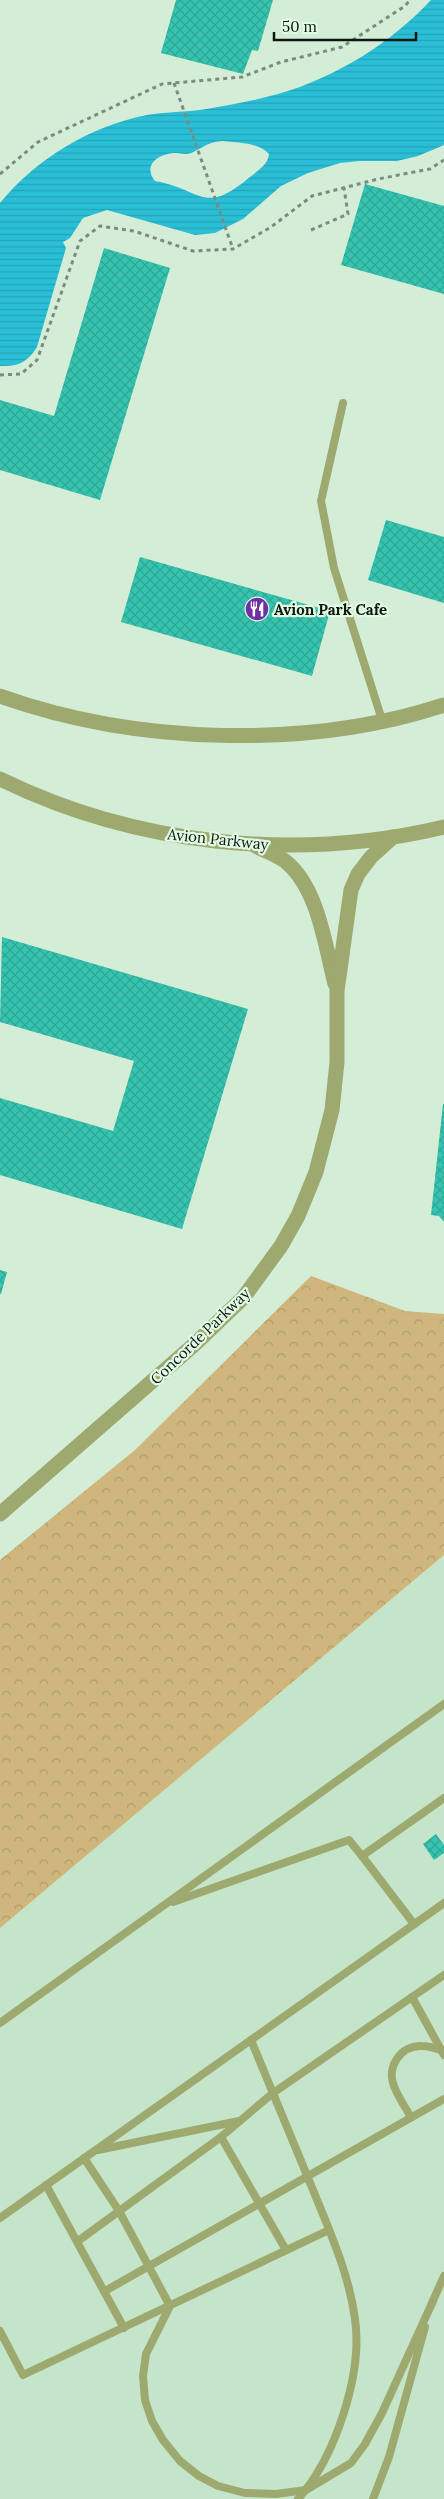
<svg xmlns="http://www.w3.org/2000/svg" width="444" height="2499" font-family="Lora,serif">
<style>
.built{fill:#c5e5ca}
.forest{fill:url(#forest-crowns)}
.water{fill:url(#water-rules);fill-rule:evenodd}
.building{fill:url(#building-cross-hatch)}
.lines{fill:none;stroke-linecap:round;stroke-linejoin:round}
.path{stroke:#7a8c7d;stroke-width:3;stroke-dasharray:4 4;stroke-linecap:butt}
.service{stroke:#9da96e;stroke-width:8}
.minor{stroke:#9da96e;stroke-width:15}
.labels{text-anchor:middle;dominant-baseline:central;stroke-width:4.5;stroke-linejoin:round;paint-order:stroke}
.poi-label{font-size:15px;font-weight:bold;fill:#0d160f;stroke:#e1fae4;text-anchor:start}
.street-label{font-size:15px;fill:#0d160f;stroke:#e1fae4}
</style>
<defs>
<pattern id="forest-crowns" width="20" height="18" patternUnits="userSpaceOnUse" patternTransform="scale(1.25)"><rect width="20" height="18" fill="#cfb67d"/><path d="M2 6a3 3 0 1 1 6 0M12 15a3 3 0 1 1 6 0" fill="none" stroke="#b19c6b"/></pattern>
<pattern id="water-rules" width="6" height="5" patternUnits="userSpaceOnUse" patternTransform="scale(1.25)"><rect width="6" height="5" fill="#2abfd7"/><path d="M0 2.5h6" fill="none" stroke="#24a3b7"/></pattern>
<pattern id="building-cross-hatch" width="8" height="8" patternUnits="userSpaceOnUse" patternTransform="scale(1.25)"><rect width="8" height="8" fill="#36c3af"/><path d="M0 0l8 8M0 8l8-8" fill="none" stroke="#2ea795"/></pattern>
</defs>
<rect width="100%" height="100%" fill="#d4edd7"/>
<!-- built -->
<path class="built" d="M444 1555V2499H0V1928Z"/>
<!-- forest -->
<path class="forest" d="M311 1276 405 1311 444 1314V1555L0 1928V1560L135 1450Z"/>
<!-- water -->
<path class="water" d="M431 0H444V145L418 156 397 161H360L340 163 308 173 281 186 243 219 215 233 195 235 107 210 83 218 70 238 63 242 66 248 37 347C28 362 18 367 0 366V203C36 159 90 126 147 115 164 112 182 112 200 110 225 106 253 101 278 94 335 78 391 43 431 0ZM223 141C238 143 258 142 269 154 268 165 258 170 250 177 203 216 204 190 155 181 142 165 159 153 176 153 181 153 185 155 191 153 205 147 207 142 223 141Z"/>
<!-- building -->
<g class="building">
<path d="M176 0H273L258 51 252 50 243 74 161 53Z"/>
<path d="M365 184 444 206V294L341 265Z"/>
<path d="M104 248 170 268 100 500 0 470V400L54 416Z"/>
<path d="M386 520 444 537V603L368 580Z"/>
<path d="M140 557 330 611 312 676 121 622Z"/>
<path d="M2 937 248 1009 182 1229 0 1175V1098L113 1131 134 1061 0 1022Z"/>
<path d="M443 1104H444V1222L439 1216 431 1215Z"/>
<path d="M0 1270 7 1272 1 1294H0Z"/>
<path d="M436 1834 444 1845V1853L434 1860 423 1844Z"/>
</g>
<g class="lines">
<!-- path -->
<g class="path">
<path d="M174 83 233 249"/>
<path d="M0 174 38 142 162 84 242 77 281 62 342 47 405 6 410 0"/>
<path d="M311 230 348 214 344 188"/>
<path d="M0 375 21 374 37 360 80 241 100 226 134 231 193 251 233 249 271 227 312 196 378 179 430 169 444 160"/>
</g>
<!-- service -->
<g class="service">
<path d="M343 403 321 501 334 568 382 720"/>
<path d="M173 1902 349 1840 362 1856"/>
<path d="M414 1924 362 1856 444 1798"/>
<path d="M412 1997 444 2055"/>
<path d="M0 2023 444 1704"/>
<path d="M251 2040C272 2090 292 2140 313 2190 330 2232 349 2274 355 2319 363 2374 335 2458 298 2499"/>
<path d="M411 2117C405 2107 398 2097 394 2086 386 2067 401 2045 422 2046 428 2046 435 2048 441 2050"/>
<path d="M221 2137 286 2250"/>
<path d="M98 2150 239 2121"/>
<path d="M84 2158 119 2211 170 2306 146 2354 143 2376 145 2400 152 2421 163 2440 180 2461 199 2476 218 2486 245 2493 276 2494 306 2490 351 2463 365 2444 382 2413 433 2301"/>
<path d="M46 2185 124 2328"/>
<path d="M0 2218 444 1903"/>
<path d="M78 2241 221 2137 273 2093 444 1975"/>
<path d="M105 2291 444 2099"/>
<path d="M432 2303 444 2276"/>
<path d="M0 2331 23 2375 329 2230"/>
<path d="M373 2499 389 2457 425 2327"/>
</g>
<!-- minor -->
<g class="minor">
<path d="M0 696C135 744 307 750 444 705"/>
<path d="M0 779C137 846 296 862 444 827"/>
<path d="M257 847C266 851 277 855 285 861 318 887 325 945 335 984"/>
<path d="M0 1514 196 1343 243 1298 281 1246 298 1216 316 1172 332 1110 337 1062V991L351 890 358 874 371 857 393 837"/>
</g>
</g>
<!-- icons -->
<defs>
<g id="restaurant-disc" transform="scale(1.25)"><circle r="9.5" fill="#702fa4" stroke="#e1fae4"/><path d="M-5-6h1v4h1v-4h1v4h1v-4h1v5L-1.5 .5V6h-2V.5L-5-1ZM5-6V6H3V1.5H1.5Q1.5-4 5-6Z" fill="#fff"/></g>
</defs>
<g fill-rule="evenodd">
<use href="#restaurant-disc" x="257" y="609"/>
</g>
<g class="labels">
<!-- poi labels -->
<g class="poi-label">
<text x="274" y="609">Avion Park Cafe</text>
</g>
<!-- street labels -->
<g class="street-label">
<text transform="translate(218 839) rotate(6)">Avion Parkway</text>
<text transform="translate(200 1336) rotate(-44)">Concorde Parkway</text>
</g>
</g>
<!-- scale -->
<path d="M274 32v8h142v-8" fill="none" stroke="#0d160f" stroke-width="2.5"/>
<text x="282" y="32" font-size="15" fill="#0d160f" stroke="#e1fae4" stroke-width="4" paint-order="stroke">50 m</text>
</svg>
